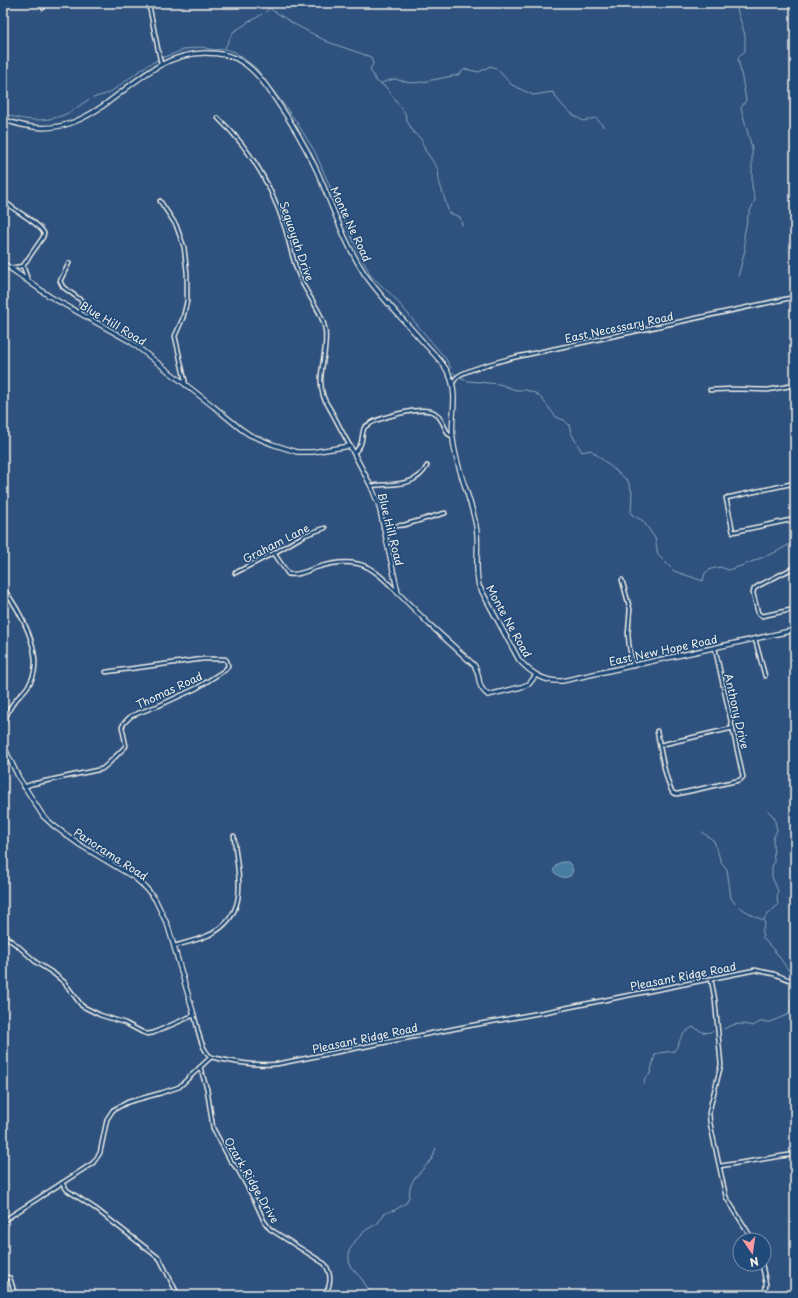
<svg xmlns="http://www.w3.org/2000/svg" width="798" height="1298" font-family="'Playpen Sans',sans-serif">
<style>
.water{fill:#467ba3;stroke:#8caabf}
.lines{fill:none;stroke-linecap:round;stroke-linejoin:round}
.stream{stroke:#8caabf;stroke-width:1}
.street-casing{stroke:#f4f1e8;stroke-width:5.5}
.secondary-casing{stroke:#f4f1e8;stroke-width:6}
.street{stroke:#1f4a7a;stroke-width:2.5}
.secondary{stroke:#1f4a7a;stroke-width:3.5}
.labels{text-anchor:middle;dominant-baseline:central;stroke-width:3;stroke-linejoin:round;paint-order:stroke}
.street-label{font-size:11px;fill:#f4f1e8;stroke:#1f4a7a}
</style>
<rect width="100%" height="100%" fill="#2e517e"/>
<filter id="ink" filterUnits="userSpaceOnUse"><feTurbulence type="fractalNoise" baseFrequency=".025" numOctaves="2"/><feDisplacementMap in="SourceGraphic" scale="8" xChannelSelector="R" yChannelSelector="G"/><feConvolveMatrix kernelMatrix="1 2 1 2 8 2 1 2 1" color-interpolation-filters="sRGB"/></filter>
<g filter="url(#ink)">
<!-- water -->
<path class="water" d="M562 862H568L571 865 573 871 570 876C563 879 559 877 553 871L557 864Z"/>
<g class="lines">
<!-- stream -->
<g class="stream">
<path d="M735 3 745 35V51L738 57 746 100 741 108 752 148V186L755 200 748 216 744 236 745 250 738 277"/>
<path d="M269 8 294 24 328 42 371 57 373 64 370 69 376 81 386 87 405 113 407 121 414 133 421 139 425 150 438 169 439 181 449 213 460 217 462 225"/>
<path d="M266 12 272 3"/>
<path d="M225 48 233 32 246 24 248 21 253 20 262 14"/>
<path d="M162 58 186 49 201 47 214 50 225 49 235 52 256 68 296 121 315 152 356 247 371 276 392 295 446 359 451 368"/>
<path d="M381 83 394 79 411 83 422 82 458 75 465 69 479 72 490 66 496 68 512 85 533 95 553 92C563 108 567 111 583 121L596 118 604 127"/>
<path d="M93 98 109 93 146 66 158 60"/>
<path d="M3 113C24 122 49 123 70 112 77 109 82 102 89 100"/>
<path d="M453 372 456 375"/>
<path d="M459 378 468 381 499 384 516 390H526L535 393 542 399 556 417 564 420 569 425 571 433 582 452 591 450 628 481 632 492 631 514 643 521 655 538 658 555 674 571 703 581 705 573 711 569 721 567 728 570 741 566 776 552 795 541"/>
<path d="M768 811 774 817 777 830 773 839 774 862 772 867V877L778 891 777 898 778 905 765 917 764 920 765 924 762 931 763 938 777 954 790 972 795 976"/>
<path d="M702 832 714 841 721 862 727 869 731 898 735 903"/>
<path d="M739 907 756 917 763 920"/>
<path d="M724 1029C734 1023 742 1023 753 1026L760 1022H770L787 1015 791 1011 790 1000 795 992"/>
<path d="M644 1084 645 1078 650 1074 655 1055 659 1053 674 1051C683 1039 677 1036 693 1027 701 1031 704 1035 713 1031"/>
<path d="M372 1295 361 1278 350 1266 349 1260V1251L356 1240 366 1230 378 1223 385 1213 395 1210 406 1203 409 1197 410 1187 414 1179 432 1159 436 1148"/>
</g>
<!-- street casing -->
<g class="street-casing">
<g id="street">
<path d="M41 3 43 8"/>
<path d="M147 3 150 10 161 64"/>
<path d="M218 118C250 148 272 187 285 228 290 245 293 262 300 278 307 295 322 311 325 329 329 351 316 374 323 395 324 400 328 405 330 409 337 421 343 434 350 446"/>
<path d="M3 200C15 212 35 219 44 233L43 237 23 266 28 280"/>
<path d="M160 201 176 225 184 247 187 273V301L183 318 175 336 186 385"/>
<path d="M69 263 60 281 63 287 82 301 80 313"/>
<path d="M10 268 23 266"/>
<path d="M453 383C454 381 455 379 456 378 463 370 504 360 516 357L795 297"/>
<path d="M710 390 734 389 768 390 795 385"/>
<path d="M354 453C365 442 360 440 364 428 373 418 423 405 435 413 441 417 444 426 448 434L452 436"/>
<path d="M795 483 726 498 733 532 795 519"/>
<path d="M371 486C393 483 415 488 427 466"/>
<path d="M384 527 404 525 445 513"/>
<path d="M274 553 288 574C297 576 307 571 315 568 331 563 351 559 367 567 378 572 388 583 397 592"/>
<path d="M795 567 758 586 754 589 753 593 758 613 762 616 795 609"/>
<path d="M235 573 274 553 305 535 325 528"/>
<path d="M622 580 630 609 628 634 629 645 633 666"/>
<path d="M3 588C19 609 45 654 31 681 27 690 18 696 12 705 8 711 6 717 3 724"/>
<path d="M755 639 765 676"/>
<path d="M657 731C660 746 665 782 673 793L677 794 740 780 743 777 715 648"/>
<path d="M660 745 733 728"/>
<path d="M24 787 32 784 102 769 108 764 126 746 122 727 124 723 131 716 149 709 158 706 197 688 225 670 228 666 227 661 225 659H203L106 672"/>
<path d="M3 935 18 946 37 963 53 973 64 982 82 1006 100 1015 125 1023 142 1032 147 1034 153 1033 194 1015C198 1028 200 1048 211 1057"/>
<path d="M174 946C185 943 198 940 209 935 252 914 237 873 234 836"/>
<path d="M711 979 715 1000 721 1065 711 1104 709 1113 710 1123 726 1197 753 1240"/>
<path d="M200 1067 207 1089 213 1128 230 1160 238 1170 255 1201 264 1221 270 1229 325 1264C332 1275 331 1284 325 1295"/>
<path d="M720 1166 795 1154"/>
<path d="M62 1183 67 1190 96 1209 160 1259 178 1295"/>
<path d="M3 1221 93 1163 100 1153 107 1119 113 1110 128 1102 161 1093 179 1087 211 1057C233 1062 254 1066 277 1064L468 1026 545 1012 755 970 774 974 795 982"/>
<path d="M762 1264 766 1284 765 1295"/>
<path d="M3 1276 10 1278 15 1295"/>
</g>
</g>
<!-- secondary casing -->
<g class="secondary-casing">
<g id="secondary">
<path d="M3 119C98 158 125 54 205 53 218 53 232 55 242 62 256 71 265 84 274 97 290 120 305 145 317 171 332 205 344 242 364 273 381 298 403 319 423 342 433 353 446 365 451 379 458 399 450 420 453 439 456 469 471 497 476 526 480 546 474 566 479 586L519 660C531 673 544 682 562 681L795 630"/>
<path d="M3 263 49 296 131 342 213 406 241 429 250 435 272 444 297 452H312L350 446 371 486 379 506 398 593 429 624 474 665C482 677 475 685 488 695L521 687 529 684 536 675"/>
<path d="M3 745 19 778 43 816 54 826 80 845 135 878 146 888 155 899 168 926 194 1015"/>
</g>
</g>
<!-- street -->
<use href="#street" class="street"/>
<!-- secondary -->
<use href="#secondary" class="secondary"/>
</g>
</g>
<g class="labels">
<!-- street labels -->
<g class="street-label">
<text transform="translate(351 224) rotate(65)">Monte Ne Road</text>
<text transform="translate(297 241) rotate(71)">Sequoyah Drive</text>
<text transform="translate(113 323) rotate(31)">Blue Hill Road</text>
<text transform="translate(619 327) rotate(-12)">East Necessary Road</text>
<text transform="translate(391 529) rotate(76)">Blue Hill Road</text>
<text transform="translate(276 543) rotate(-27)">Graham Lane</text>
<text transform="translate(509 621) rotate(61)">Monte Ne Road</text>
<text transform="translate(663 650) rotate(-12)">East New Hope Road</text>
<text transform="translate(169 690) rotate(-25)">Thomas Road</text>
<text transform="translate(737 711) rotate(77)">Anthony Drive</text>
<text transform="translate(111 854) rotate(33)">Panorama Road</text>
<text transform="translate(683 976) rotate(-11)">Pleasant Ridge Road</text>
<text transform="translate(365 1038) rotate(-12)">Pleasant Ridge Road</text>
<text transform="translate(252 1180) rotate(60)">Ozark Ridge Drive</text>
</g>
</g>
<!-- margin -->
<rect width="798" height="1298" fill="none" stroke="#1f4a7a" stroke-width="16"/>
<rect x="8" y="8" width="782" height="1282" fill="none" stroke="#f4f1e8" stroke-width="1.5" filter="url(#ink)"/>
<!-- north arrow -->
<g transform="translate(752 1252) rotate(167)"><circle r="19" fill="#1f4a7a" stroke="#748da6"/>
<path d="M0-3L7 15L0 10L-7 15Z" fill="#ff9aa2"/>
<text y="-6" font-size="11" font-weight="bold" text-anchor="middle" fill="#f4f1e8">N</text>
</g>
</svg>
